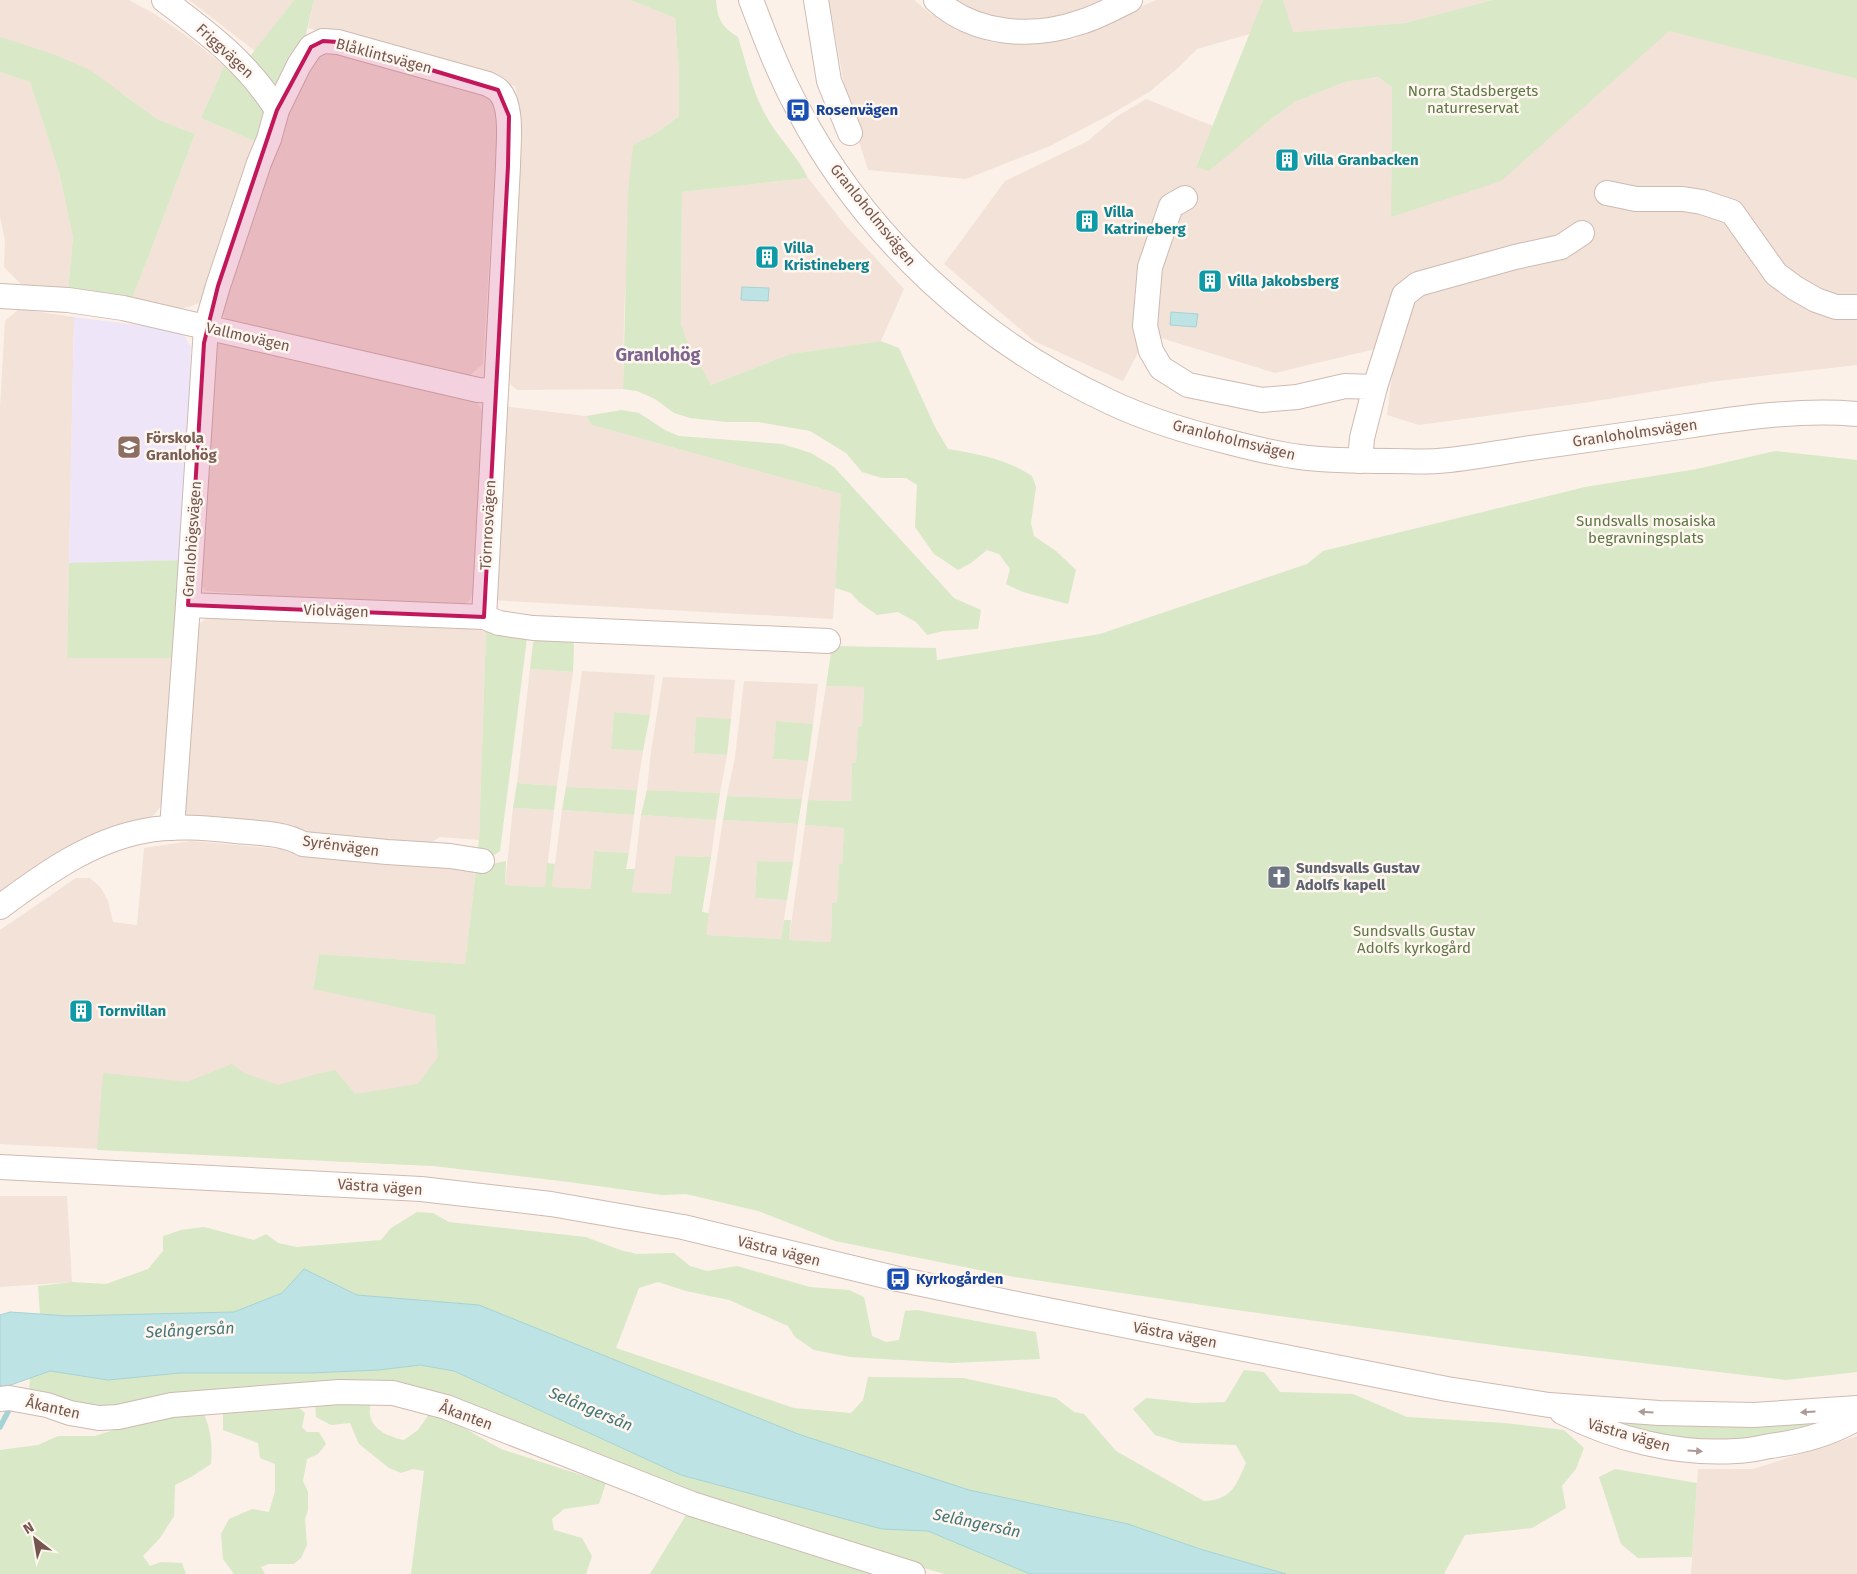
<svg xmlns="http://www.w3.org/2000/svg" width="1857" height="1574" font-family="'Fira Sans',sans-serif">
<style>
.residential{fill:#f2e2d7}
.education{fill:#eee5f8}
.green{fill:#d9e8c7}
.water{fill:#bee3e4;stroke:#a5d3d5}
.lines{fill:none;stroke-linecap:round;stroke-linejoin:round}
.stream{stroke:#a5d3d5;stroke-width:5.5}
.minor-casing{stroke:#cebab2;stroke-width:26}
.minor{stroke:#fff;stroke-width:24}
.oneway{fill:#ac9a95}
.marked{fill:#c2185b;fill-opacity:0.2;stroke:#c2185b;stroke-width:4;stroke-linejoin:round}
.labels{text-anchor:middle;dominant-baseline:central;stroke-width:5;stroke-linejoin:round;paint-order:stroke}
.street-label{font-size:15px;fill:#74564e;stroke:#fef6ef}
.park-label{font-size:15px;fill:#5c7846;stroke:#fef6ef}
.transit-label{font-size:15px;font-weight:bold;fill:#164399;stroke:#fef6ef;text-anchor:start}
.culture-label{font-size:15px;font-weight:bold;fill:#0d838f;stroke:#fef6ef;text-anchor:start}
.education-label{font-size:15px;font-weight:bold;fill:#785e54;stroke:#fef6ef;text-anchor:start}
.worship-label{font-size:15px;font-weight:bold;fill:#5b616d;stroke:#fef6ef;text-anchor:start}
.water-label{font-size:16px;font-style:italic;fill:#427678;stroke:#fef6ef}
.quarter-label{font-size:18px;font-weight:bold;fill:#7c668f;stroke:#fef6ef}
</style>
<rect width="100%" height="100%" fill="#fbf1e8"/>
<!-- residential -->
<g class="residential">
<path d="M0 0H129L153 13 191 39 224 66 201 118 259 143 210 284 201 302 189 307 175 309 131 302 195 134 157 119 123 94 0 37Z"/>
<path d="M189 0H294L255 51Z"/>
<path d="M314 0H630L675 18 679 72V116L656 133 633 145 624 315 623 389 517 390 510 384 508 377 518 127V101L515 86 378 46 308 28Z"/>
<path d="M829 0H914L928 12 956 30 994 43 1029 44 1075 39 1132 10 1157 0H1263L1250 34 1197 49 1178 68 1149 92 1113 113 1050 146 966 179 868 170 848 107Z"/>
<path d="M948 0H1102L1055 19 1015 23 978 16Z"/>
<path d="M1283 0H1492L1405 23 1292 32Z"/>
<path d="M1667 30 1857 79V365L1717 381 1590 402 1419 425 1387 415 1396 344 1275 373 1148 334 1123 381 1034 341 944 264 1005 181 1088 141 1116 117 1146 99 1213 126 1196 166 1265 124 1295 102 1345 82 1378 77 1392 87 1391 217Z"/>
<path d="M323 50 486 93 495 104 498 117 483 364 469 376 229 324 219 308 268 155 313 56Z"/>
<path d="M0 72 30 82 59 172 73 237 68 291 23 286 4 267 5 241 0 216Z"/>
<path d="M808 178 846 226 904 289 881 341 790 354 711 385 687 342 681 324 682 192Z"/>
<path d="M19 309 74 317 67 657 175 658 162 805 154 815 0 898V407L5 321Z"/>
<path d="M218 342 474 400 481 408 485 420 475 587 470 600 458 609 206 591 198 582 209 350Z"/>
<path d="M502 406 586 416 592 425 841 494 833 619 491 600Z"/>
<path d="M233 613 486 630 479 840 440 837 418 851 311 842 301 828 186 816 182 810 195 626 209 617Z"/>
<path d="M530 669 573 672 557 786 517 783Z"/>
<path d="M582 671 655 675 650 715 614 712 611 749 643 751 637 790 566 787Z"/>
<path d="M663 677 735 680 731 719 696 718 694 753 727 755 720 793 647 790 651 751Z"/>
<path d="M744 681 818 684 813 724 776 721 773 759 808 761 802 799 727 796 735 757Z"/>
<path d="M826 686 864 687 862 726 858 727 856 764H852L851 801 808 800Z"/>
<path d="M513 808 554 810 545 887 505 885Z"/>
<path d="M562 810 634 815 629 853 594 851 592 889 552 887Z"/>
<path d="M641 815 716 820 711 857 675 856 672 894 632 892Z"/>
<path d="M723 820 798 824 793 862 757 861 755 898 787 900 781 939 705 935Z"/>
<path d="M805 825 844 828 842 864 839 865 837 903 832 904 831 942 789 940Z"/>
<path d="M191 841 293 850 476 869 465 964 319 954 313 988 469 1022 433 1166 0 1144V930L76 878H90L101 888 108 901 113 922 137 925 144 848Z"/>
<path d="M0 1196H67L72 1282 0 1287Z"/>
<path d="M1857 1436V1574H1691L1698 1469H1753Z"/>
</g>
<!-- education -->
<path class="education" d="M74 317 175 330 185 337 191 347 182 560 69 563Z"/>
<!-- green -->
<g class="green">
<path d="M294 0H314L304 42 278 85 271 83 248 59Z"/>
<path d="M630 0H716C718 20 721 26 738 37 746 63 752 90 765 114 777 137 797 155 808 178L682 192 681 324 687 341 711 385 790 354 881 341 899 348 935 427 948 449C978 454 1006 459 1032 476L1036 487 1031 523 1034 536 1056 551 1076 570 1068 604 1023 592 1006 584 1010 569 999 554 987 550 971 563 958 570 934 554 915 527 917 485 906 478H882L862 472 846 453 810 431 758 422H726L690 418 674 413 655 399 637 391 623 389 628 195 633 145 656 133 679 116V72L675 18Z"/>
<path d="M1263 0H1283L1293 32 1405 23 1492 0H1857V79L1669 31 1501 181 1391 217 1392 87 1378 77 1345 82 1295 102 1265 124 1209 171 1196 167Z"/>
<path d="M0 37 53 54 90 70 157 119 195 134 131 302 68 291 73 237 59 172 30 82 0 72Z"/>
<path d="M224 66C239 80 267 97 265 120 264 128 261 136 259 143L201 118Z"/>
<path d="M622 410 639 413 665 430 679 436 782 444 811 453 834 467 954 598 981 610 978 629 943 631 927 635 916 622 898 612 877 615 859 602 851 593 835 588 841 494 592 425 586 416Z"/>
<path d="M1775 451 1857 460V1372L1786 1380 1508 1347 1236 1310 1014 1277 835 1241 758 1211 686 1194 662 1195 569 1182 433 1166 97 1150 103 1073 187 1082 232 1064 244 1073 278 1085 317 1074 335 1070 355 1094 418 1084 438 1057 435 1015 313 989 319 954 465 964 476 869 491 864 506 861 505 885 545 887 547 863 555 864 552 887 591 889 594 851 629 853 626 869H635L632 892 671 894 675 856 711 857 702 912 709 913 706 935 781 939 784 920H791L789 940 831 942 832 903H837L839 864H842L844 828 805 825 808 800 851 801 852 763H856L858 727 862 726 864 687 826 686 832 646 936 648 937 660 1100 634 1307 564 1323 551 1585 487 1697 469Z"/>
<path d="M182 560 175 658H67L69 563Z"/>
<path d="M486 630 527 638 500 851 493 856 477 855 479 840Z"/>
<path d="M537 638 573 640 574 646 573 672 530 669 533 643Z"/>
<path d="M614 712 650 715 643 751 611 749Z"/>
<path d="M696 717 731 719 727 755 694 753Z"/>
<path d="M776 721 813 724 808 761 773 759Z"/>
<path d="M517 783 557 786 554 810 513 808Z"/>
<path d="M566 787 637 790 634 815 562 810Z"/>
<path d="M647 790 720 793 716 820 641 815Z"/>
<path d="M727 796 802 799 798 824 723 820Z"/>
<path d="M757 861 793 862 787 900 755 898Z"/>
<path d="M417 1212 433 1213 449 1222 586 1237 620 1250 637 1254 674 1253 690 1266 707 1271 737 1266 810 1287 849 1290 864 1297 872 1336 886 1342 899 1340 905 1311 917 1310 1036 1332 1040 1359 952 1363 850 1357 814 1350 795 1337 788 1326 729 1300 686 1291 658 1282 639 1288 616 1348 794 1408 851 1413 863 1400 868 1377 963 1378 1056 1398 1074 1412 1084 1414 1116 1451 1204 1501C1232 1500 1236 1485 1246 1463L1236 1445 1181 1443 1155 1435 1133 1409 1146 1398 1194 1403 1225 1402 1244 1370 1264 1372 1280 1392 1353 1394 1407 1417 1505 1423 1564 1430 1584 1448 1576 1469 1562 1486 1566 1508 1532 1528 1465 1535 1444 1574H1286L1200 1549 1128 1524 969 1490 798 1434 479 1305 357 1295 304 1269 282 1293 236 1312 154 1315 67 1316 40 1314 38 1286 72 1282 106 1284 148 1269 163 1251V1236L181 1230 204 1227 254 1240 266 1234 278 1243 297 1247 381 1240 391 1228Z"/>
<path d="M420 1365 454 1371 681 1475 882 1529 928 1531 1030 1574H945L805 1535 490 1419 417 1386 371 1380 330 1383 114 1407 90 1408 29 1391 30 1378 50 1371 108 1380 180 1373H311L379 1370Z"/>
<path d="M371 1399C371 1404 369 1411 370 1415 373 1431 390 1437 404 1440L418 1430 432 1410 501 1449 606 1483 599 1504 564 1509 552 1519 554 1530 582 1538 592 1556 586 1574H411L424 1471 413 1469 401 1473 389 1468 359 1444 350 1423 331 1425 316 1417 315 1401Z"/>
<path d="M295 1404 305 1413 302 1427 307 1432H319L326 1444 318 1454 307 1459 303 1481 308 1492V1510L305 1519 307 1545 301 1558 294 1564H269L261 1567 265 1574H234L223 1559 221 1534 229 1519 252 1509 269 1512 275 1491V1464L260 1458 258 1443 223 1430V1411Z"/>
<path d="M201 1407C210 1426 213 1443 211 1464L191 1477 175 1485 174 1516 160 1538 143 1556 150 1566 161 1562 182 1563 186 1574H0V1450L38 1445 58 1436H95L177 1410Z"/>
<path d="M1597 1413 1826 1422C1799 1429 1772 1436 1743 1439 1696 1444 1639 1436 1597 1413Z"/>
<path d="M1615 1469 1697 1483 1692 1557 1638 1558 1621 1544 1599 1477Z"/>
<path d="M686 1515 892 1574H650Z"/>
</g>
<!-- water -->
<g class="water">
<path d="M742 287 769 288 768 301 741 300Z"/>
<path d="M1171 312 1198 314 1196 327 1170 325Z"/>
<path d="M304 1269 357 1295 479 1305 798 1434 969 1490 1128 1524 1200 1549 1286 1574H1030L928 1531 882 1529 681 1475 454 1371 420 1365 379 1370 311 1373H180L108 1380 50 1371 5 1387 0 1386V1315L10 1312 68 1316 234 1312 282 1293Z"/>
</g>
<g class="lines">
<!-- stream -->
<path class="stream" d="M0 1427 10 1408"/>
<!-- minor casing -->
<g class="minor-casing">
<g id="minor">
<path d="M164 0C209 34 247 62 277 110"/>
<path d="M751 0C765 37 779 74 798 109 865 237 979 341 1110 402 1148 420 1188 432 1229 442 1252 448 1276 454 1300 457 1330 461 1361 461 1392 461 1407 461 1423 462 1438 461 1464 459 1491 454 1517 450 1571 442 1625 435 1680 427 1739 418 1798 409 1857 414"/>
<path d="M816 0 829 81 850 133"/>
<path d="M936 0C975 35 1032 39 1081 22 1098 17 1114 8 1130 0"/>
<path d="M1607 193 1636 199H1683L1702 202 1732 212 1776 274 1795 288 1816 300 1836 307H1857"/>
<path d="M1185 198 1171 206 1150 267 1145 326 1151 351 1161 368 1188 385 1262 400 1297 397 1345 386 1375 387 1362 438 1360 461"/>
<path d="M0 296 68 300 123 308 478 390 495 391"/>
<path d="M1375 387 1404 295 1418 284 1515 257 1561 247 1582 233"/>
<path d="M188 605 484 617 499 623 533 628 828 641"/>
<path d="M172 828 188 605 206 327 218 286 259 163 269 139 277 110 299 65 311 47 323 41 338 42 488 84C491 86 496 88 498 90 514 105 508 146 508 166L484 617"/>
<path d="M0 907C43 875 90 841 144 831 174 825 206 828 236 831 258 833 284 833 303 844L387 852 450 856 482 861"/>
<path d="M0 1167 421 1189 551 1204 683 1227 898 1279 1017 1304 1447 1389 1549 1405 1659 1413 1754 1415 1857 1408"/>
<path d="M0 1399 9 1398 47 1405 70 1413 99 1418 118 1417 172 1405 339 1392 393 1393 446 1407 692 1504 913 1574"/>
<path d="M1562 1412C1614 1439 1677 1455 1736 1451 1747 1451 1759 1448 1770 1446 1800 1442 1831 1434 1857 1418"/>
</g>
</g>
<!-- minor -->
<use href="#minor" class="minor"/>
</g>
<!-- one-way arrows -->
<defs><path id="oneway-solid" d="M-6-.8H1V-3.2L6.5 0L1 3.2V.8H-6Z" transform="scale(1.25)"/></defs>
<g class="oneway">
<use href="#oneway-solid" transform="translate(1646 1412) rotate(-176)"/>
<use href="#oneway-solid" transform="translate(1808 1412) rotate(176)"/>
<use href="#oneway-solid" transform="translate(1695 1451) rotate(4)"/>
</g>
<!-- marked area -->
<path class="marked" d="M323 41 338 42 498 90 509 116 508 166 484 617 188 605 204 343 218 286 277 110 311 47Z"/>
<!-- icons -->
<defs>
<g id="bus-square" transform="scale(1.25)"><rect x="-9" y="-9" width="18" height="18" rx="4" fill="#1a4fb4" stroke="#fef6ef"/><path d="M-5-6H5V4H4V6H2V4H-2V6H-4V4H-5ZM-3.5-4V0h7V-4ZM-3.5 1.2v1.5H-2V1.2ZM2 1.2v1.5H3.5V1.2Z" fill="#fff"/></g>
<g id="building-square" transform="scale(1.25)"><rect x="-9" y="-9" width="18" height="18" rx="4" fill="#0f9aa8" stroke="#fef6ef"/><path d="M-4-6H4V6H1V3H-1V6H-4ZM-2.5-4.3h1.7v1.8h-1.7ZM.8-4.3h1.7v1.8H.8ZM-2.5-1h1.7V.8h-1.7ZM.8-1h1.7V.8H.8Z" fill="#fff"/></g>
<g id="school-square" transform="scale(1.25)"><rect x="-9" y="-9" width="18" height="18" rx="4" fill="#8d6e63" stroke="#fef6ef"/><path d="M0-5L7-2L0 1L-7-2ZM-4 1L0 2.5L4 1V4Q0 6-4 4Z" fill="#fff"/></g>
<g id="church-square" transform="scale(1.25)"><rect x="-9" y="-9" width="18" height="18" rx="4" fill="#6b7280" stroke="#fef6ef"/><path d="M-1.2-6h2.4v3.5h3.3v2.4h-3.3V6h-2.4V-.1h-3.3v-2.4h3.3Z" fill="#fff"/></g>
</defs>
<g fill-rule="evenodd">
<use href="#bus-square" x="798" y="110"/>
<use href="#building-square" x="1287" y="160"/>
<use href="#building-square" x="1087" y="221"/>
<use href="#building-square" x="767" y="257"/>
<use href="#building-square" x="1210" y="281"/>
<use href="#school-square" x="129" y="447"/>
<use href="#church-square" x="1279" y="877"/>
<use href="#building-square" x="81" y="1011"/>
<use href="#bus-square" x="898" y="1279"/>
</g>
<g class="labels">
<!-- street labels -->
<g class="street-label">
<text transform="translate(225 51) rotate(43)">Friggvägen</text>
<text transform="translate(384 56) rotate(15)">Blåklintsvägen</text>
<text transform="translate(873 215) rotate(51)">Granloholmsvägen</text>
<text transform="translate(248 337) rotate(13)">Vallmovägen</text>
<text transform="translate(1635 433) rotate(-8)">Granloholmsvägen</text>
<text transform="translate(1234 440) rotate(14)">Granloholmsvägen</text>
<text transform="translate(488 525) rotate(-87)">Törnrosvägen</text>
<text transform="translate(192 539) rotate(-86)">Granlohögsvägen</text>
<text transform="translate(336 611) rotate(2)">Violvägen</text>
<text transform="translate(341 846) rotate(8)">Syrénvägen</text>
<text transform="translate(380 1187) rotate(4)">Västra vägen</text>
<text transform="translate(779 1251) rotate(14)">Västra vägen</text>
<text transform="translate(1175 1335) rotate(11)">Västra vägen</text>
<text transform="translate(53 1408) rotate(13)">Åkanten</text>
<text transform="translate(466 1416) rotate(20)">Åkanten</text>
<text transform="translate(1629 1435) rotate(16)">Västra vägen</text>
</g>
<!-- park labels -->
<g class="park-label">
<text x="1473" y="91">Norra Stadsbergets<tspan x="1473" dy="17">naturreservat</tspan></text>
<text x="1646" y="521">Sundsvalls mosaiska<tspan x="1646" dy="17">begravningsplats</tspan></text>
<text x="1414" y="931">Sundsvalls Gustav<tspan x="1414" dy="17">Adolfs kyrkogård</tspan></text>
</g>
<!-- transit labels -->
<g class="transit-label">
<text x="816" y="110">Rosenvägen</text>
<text x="916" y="1279">Kyrkogården</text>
</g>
<!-- culture labels -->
<g class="culture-label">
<text x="1304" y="160">Villa Granbacken</text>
<text x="1104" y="212">Villa<tspan x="1104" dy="17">Katrineberg</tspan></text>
<text x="784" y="248">Villa<tspan x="784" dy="17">Kristineberg</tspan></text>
<text x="1228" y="281">Villa Jakobsberg</text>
<text x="98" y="1011">Tornvillan</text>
</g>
<!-- education labels -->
<g class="education-label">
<text x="146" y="438">Förskola<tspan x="146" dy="17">Granlohög</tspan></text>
</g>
<!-- worship labels -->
<g class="worship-label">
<text x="1296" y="868">Sundsvalls Gustav<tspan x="1296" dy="17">Adolfs kapell</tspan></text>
</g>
<!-- water labels -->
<g class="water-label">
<text transform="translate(190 1330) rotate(-3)">Selångersån</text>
<text transform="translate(591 1409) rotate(23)">Selångersån</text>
<text transform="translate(977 1523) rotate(12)">Selångersån</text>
</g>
<!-- quarter labels -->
<g class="quarter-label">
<text x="658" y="355">Granlohög</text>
</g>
</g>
<!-- north arrow -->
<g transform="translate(35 1539) rotate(329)" stroke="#fef6ef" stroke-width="4" paint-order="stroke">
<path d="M0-4L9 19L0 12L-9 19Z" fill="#74564e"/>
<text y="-8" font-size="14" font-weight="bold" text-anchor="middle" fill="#74564e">N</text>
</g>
</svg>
